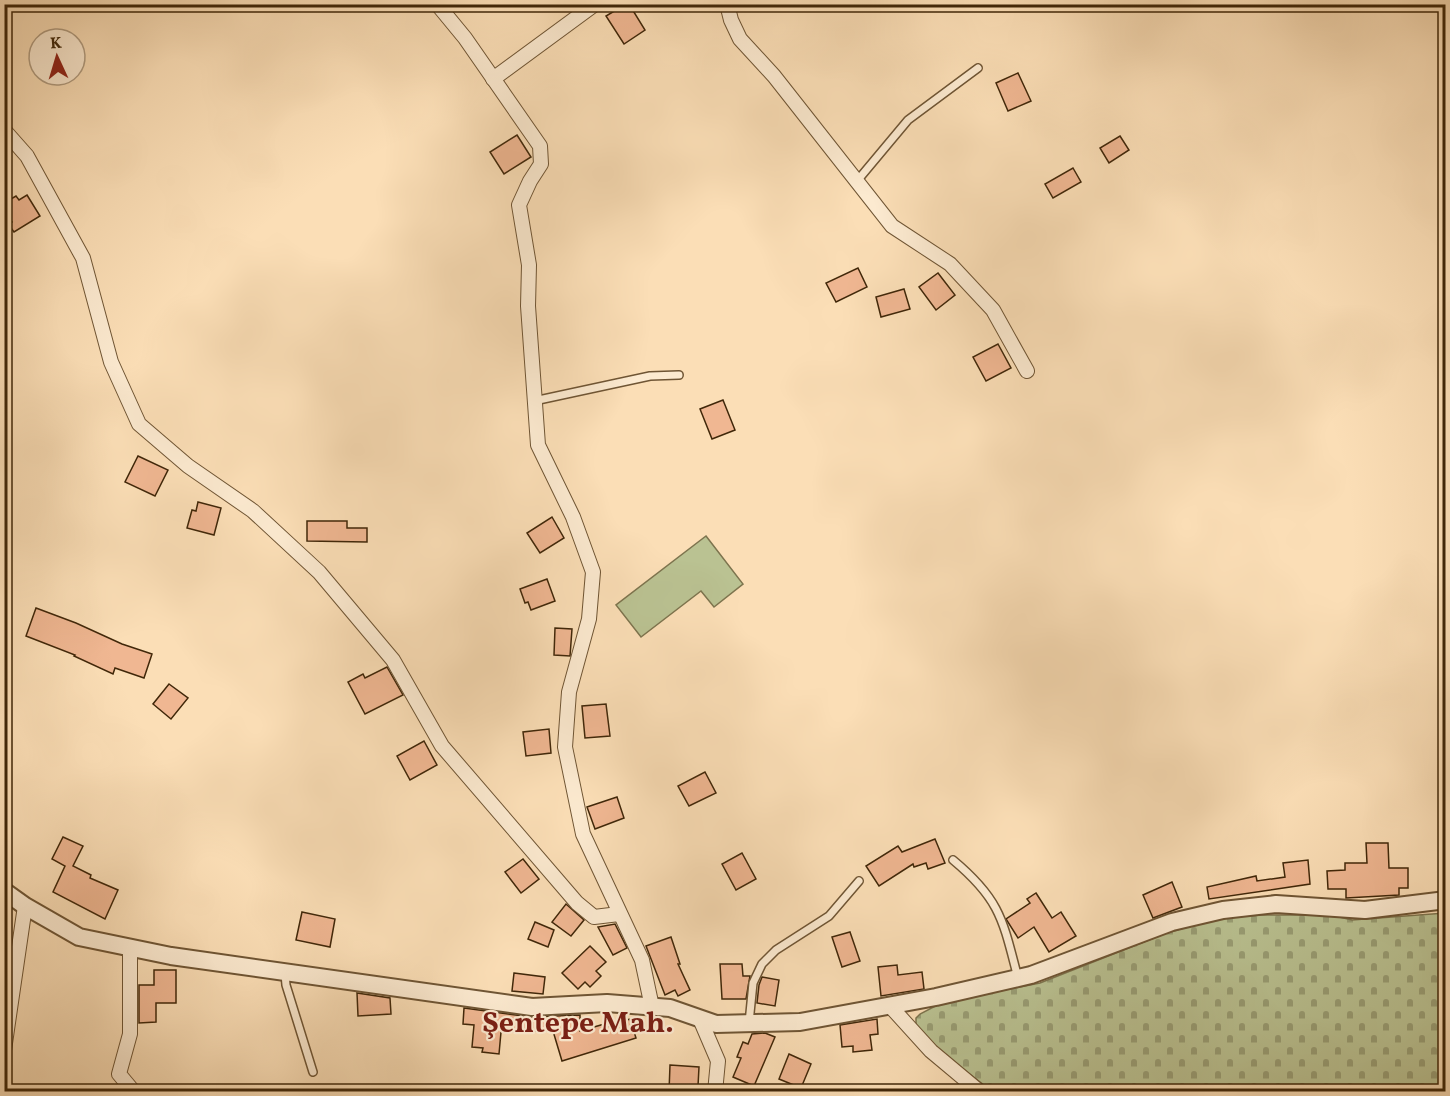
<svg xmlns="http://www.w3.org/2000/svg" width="1450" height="1096" font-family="Vollkorn,serif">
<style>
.green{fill:#bac292;stroke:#7d744e;stroke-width:1.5}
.cemetery{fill:url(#cemetery-stones);stroke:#7d744e;stroke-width:1.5}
.building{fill:#f0b792;stroke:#402709;stroke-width:1.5}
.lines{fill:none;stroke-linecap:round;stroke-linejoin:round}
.service-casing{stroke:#6f5534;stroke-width:10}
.minor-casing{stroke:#6f5534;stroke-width:16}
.tertiary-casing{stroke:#6f5534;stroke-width:20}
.service{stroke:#fcead0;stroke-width:7}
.minor{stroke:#fcead0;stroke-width:14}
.tertiary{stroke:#fcead0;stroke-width:16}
.labels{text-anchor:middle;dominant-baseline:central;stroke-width:4.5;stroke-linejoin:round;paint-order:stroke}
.district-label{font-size:30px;font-weight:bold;fill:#7a1f14;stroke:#fcead0}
</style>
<defs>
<pattern id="cemetery-stones" width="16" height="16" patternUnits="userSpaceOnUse" patternTransform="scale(1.5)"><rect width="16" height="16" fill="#bac292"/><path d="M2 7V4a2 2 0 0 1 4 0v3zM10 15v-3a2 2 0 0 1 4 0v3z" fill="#999e75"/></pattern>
</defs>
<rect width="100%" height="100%" fill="#fbdeb6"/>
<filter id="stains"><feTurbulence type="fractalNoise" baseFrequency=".00333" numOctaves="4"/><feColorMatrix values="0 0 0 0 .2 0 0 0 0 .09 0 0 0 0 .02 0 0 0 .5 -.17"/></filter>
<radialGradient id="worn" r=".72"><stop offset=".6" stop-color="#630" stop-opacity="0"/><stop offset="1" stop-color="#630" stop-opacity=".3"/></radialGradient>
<!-- green -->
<path class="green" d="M706 536 743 584 714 607 701 591 641 637 616 605Z"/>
<!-- cemetery -->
<path class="cemetery" d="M1445 913V1091H992L943 1054 916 1027V1018L920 1014 943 1002 1040 983 1164 934 1217 918 1262 915H1331L1352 920Z"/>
<!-- building -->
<g class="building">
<path d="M626 4H629L645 30 624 44 606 16Z"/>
<path d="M1018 73 1031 101 1008 111 996 83Z"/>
<path d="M517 135 531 157 504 174 490 152Z"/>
<path d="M1120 136 1129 150 1109 163 1100 148Z"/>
<path d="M1073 168 1081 182 1053 198 1045 184Z"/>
<path d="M27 195 40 216 14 232 8 224 12 222 4 210V203L16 196 19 200Z"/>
<path d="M858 268 867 287 836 302 826 283Z"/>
<path d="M938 273 955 295 936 310 919 287Z"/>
<path d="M904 289 910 309 881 317 876 297Z"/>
<path d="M998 344 1011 368 986 381 973 357Z"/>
<path d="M723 400 735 430 712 439 700 409Z"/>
<path d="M138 456 168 470 155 496 125 482Z"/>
<path d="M198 502 221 508 214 535 187 528 192 510 196 511Z"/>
<path d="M552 517 564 538 540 553 527 533Z"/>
<path d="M307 521H347V528H367V542L307 541Z"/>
<path d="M547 579 555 601 531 610 528 602 525 603 520 589Z"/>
<path d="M36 608 76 623 122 644 152 654 144 678 115 668 113 674 74 656 75 655 26 636Z"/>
<path d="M555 628 572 629 570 656 554 655Z"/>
<path d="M387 667 403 695 365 714 348 682 363 674 365 678Z"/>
<path d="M169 684 188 698 171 719 153 704Z"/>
<path d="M606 704 610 736 585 738 582 706Z"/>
<path d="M549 729 551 753 526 756 523 732Z"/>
<path d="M424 741 437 765 410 780 397 756Z"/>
<path d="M705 772 716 793 689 806 678 786Z"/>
<path d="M617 797 624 818 595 829 587 807Z"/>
<path d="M63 837 83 846 73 866 91 875 90 878 118 890 105 919 53 892 65 866 52 859Z"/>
<path d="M935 839 945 863 928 869 926 863 914 867 913 864 879 886 866 866 898 846 902 852Z"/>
<path d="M1366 843H1388L1389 868H1408V888H1399V895L1346 898V889H1328L1327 871 1345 870V863H1367Z"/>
<path d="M742 853 756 879 736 890 722 864Z"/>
<path d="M523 859 539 879 521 893 505 872Z"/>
<path d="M1308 860 1310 884 1209 899 1207 887 1256 876 1257 881 1285 877 1283 863Z"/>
<path d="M1172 882 1182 907 1153 918 1143 895Z"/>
<path d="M1036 893 1052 918 1061 912 1076 936 1049 952 1034 927 1018 938 1006 919 1030 903 1027 899Z"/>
<path d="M566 904 584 920 571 936 552 922Z"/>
<path d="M302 912 335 919 330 947 296 940Z"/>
<path d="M535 922 554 930 548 947 528 939Z"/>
<path d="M615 924 627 948 613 955 598 927Z"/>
<path d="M850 932 860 961 842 967 832 937Z"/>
<path d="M671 937 680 964H678L690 990 678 996 675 990 665 995 646 946Z"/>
<path d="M590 946 606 962 596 971 601 976 590 987 585 982 578 989 562 973Z"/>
<path d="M720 964H742L743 976H750L746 999H722Z"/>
<path d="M897 965 898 975 922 972 924 989 881 996 878 967Z"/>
<path d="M154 970H176V1003H156V1022L139 1023V985H154Z"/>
<path d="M514 973 545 977 543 994 512 991Z"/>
<path d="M762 977 779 980 775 1006 757 1003 759 985Z"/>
<path d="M357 993 390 998 391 1014 358 1016Z"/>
<path d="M464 1008 531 1017 580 1015V1031L608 1023 609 1026 630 1019 636 1038 562 1061 553 1031 501 1032 499 1054 482 1052 483 1048 472 1047 474 1025 463 1024Z"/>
<path d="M877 1019 878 1034 870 1035 872 1050 853 1052V1046L842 1047 840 1025Z"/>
<path d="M765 1033 775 1037 754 1086 733 1077 741 1058 737 1057 743 1042 748 1044 752 1034Z"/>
<path d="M789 1054 811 1064 801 1088 779 1079Z"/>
<path d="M670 1065 699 1067 698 1086 695 1085V1092H669Z"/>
</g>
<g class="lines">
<!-- service casing -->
<g class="service-casing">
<g id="service">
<path d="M857 181 908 120 978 68"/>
<path d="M534 401 650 376 679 375"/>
<path d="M953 860C1001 900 1003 921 1018 978"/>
<path d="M285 974 286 985 313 1072"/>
<path d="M749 1023 753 983 762 964 776 950 829 916 859 881"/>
</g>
</g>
<!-- minor casing -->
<g class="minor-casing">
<g id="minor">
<path d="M437 4 465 38 540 146 541 164 530 181 519 205 529 265 528 306 538 445 573 517 593 572 589 619 569 692 565 747 583 834 642 960 652 1007"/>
<path d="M727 4 731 20 740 39 774 76 892 226 950 264 993 310 1027 371"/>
<path d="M493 79 595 4"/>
<path d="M4 130 27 156 83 258 111 362 139 424 188 466 253 511 319 572 393 660 442 746 577 903 594 917 619 914"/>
<path d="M130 948V1034L119 1074 134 1092"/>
<path d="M891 1007 931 1051 980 1092"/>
<path d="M700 1019 718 1061 715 1092"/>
<path d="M4 1050 25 906"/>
</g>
</g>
<!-- tertiary casing -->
<g class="tertiary-casing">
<path id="tertiary" d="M4 891 25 906 79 937 171 956 532 1007 607 1003 670 1008 716 1024 800 1022 936 997 1031 975 1172 922 1223 910 1276 904 1365 910 1446 900"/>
</g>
<!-- service -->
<use href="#service" class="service"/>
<!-- minor -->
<use href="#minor" class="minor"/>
<!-- tertiary -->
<use href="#tertiary" class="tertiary"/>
</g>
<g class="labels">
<!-- district labels -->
<g class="district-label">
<text x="578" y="1024">Şentepe Mah.</text>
</g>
</g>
<!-- margin -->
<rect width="1450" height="1096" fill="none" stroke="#fbdeb6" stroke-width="24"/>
<rect x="6" y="6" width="1438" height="1084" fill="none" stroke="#402709" stroke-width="3"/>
<rect x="12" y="12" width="1426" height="1072" fill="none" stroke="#402709" stroke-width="1.5"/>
<!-- north arrow -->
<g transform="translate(57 57) rotate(356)"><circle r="28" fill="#fcead0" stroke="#b19c80" stroke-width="1.5"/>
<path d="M0-4.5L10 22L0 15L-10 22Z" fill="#8f2418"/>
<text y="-9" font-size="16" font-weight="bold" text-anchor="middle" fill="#402709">K</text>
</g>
<rect width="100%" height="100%" filter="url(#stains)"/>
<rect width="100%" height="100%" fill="url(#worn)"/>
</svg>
